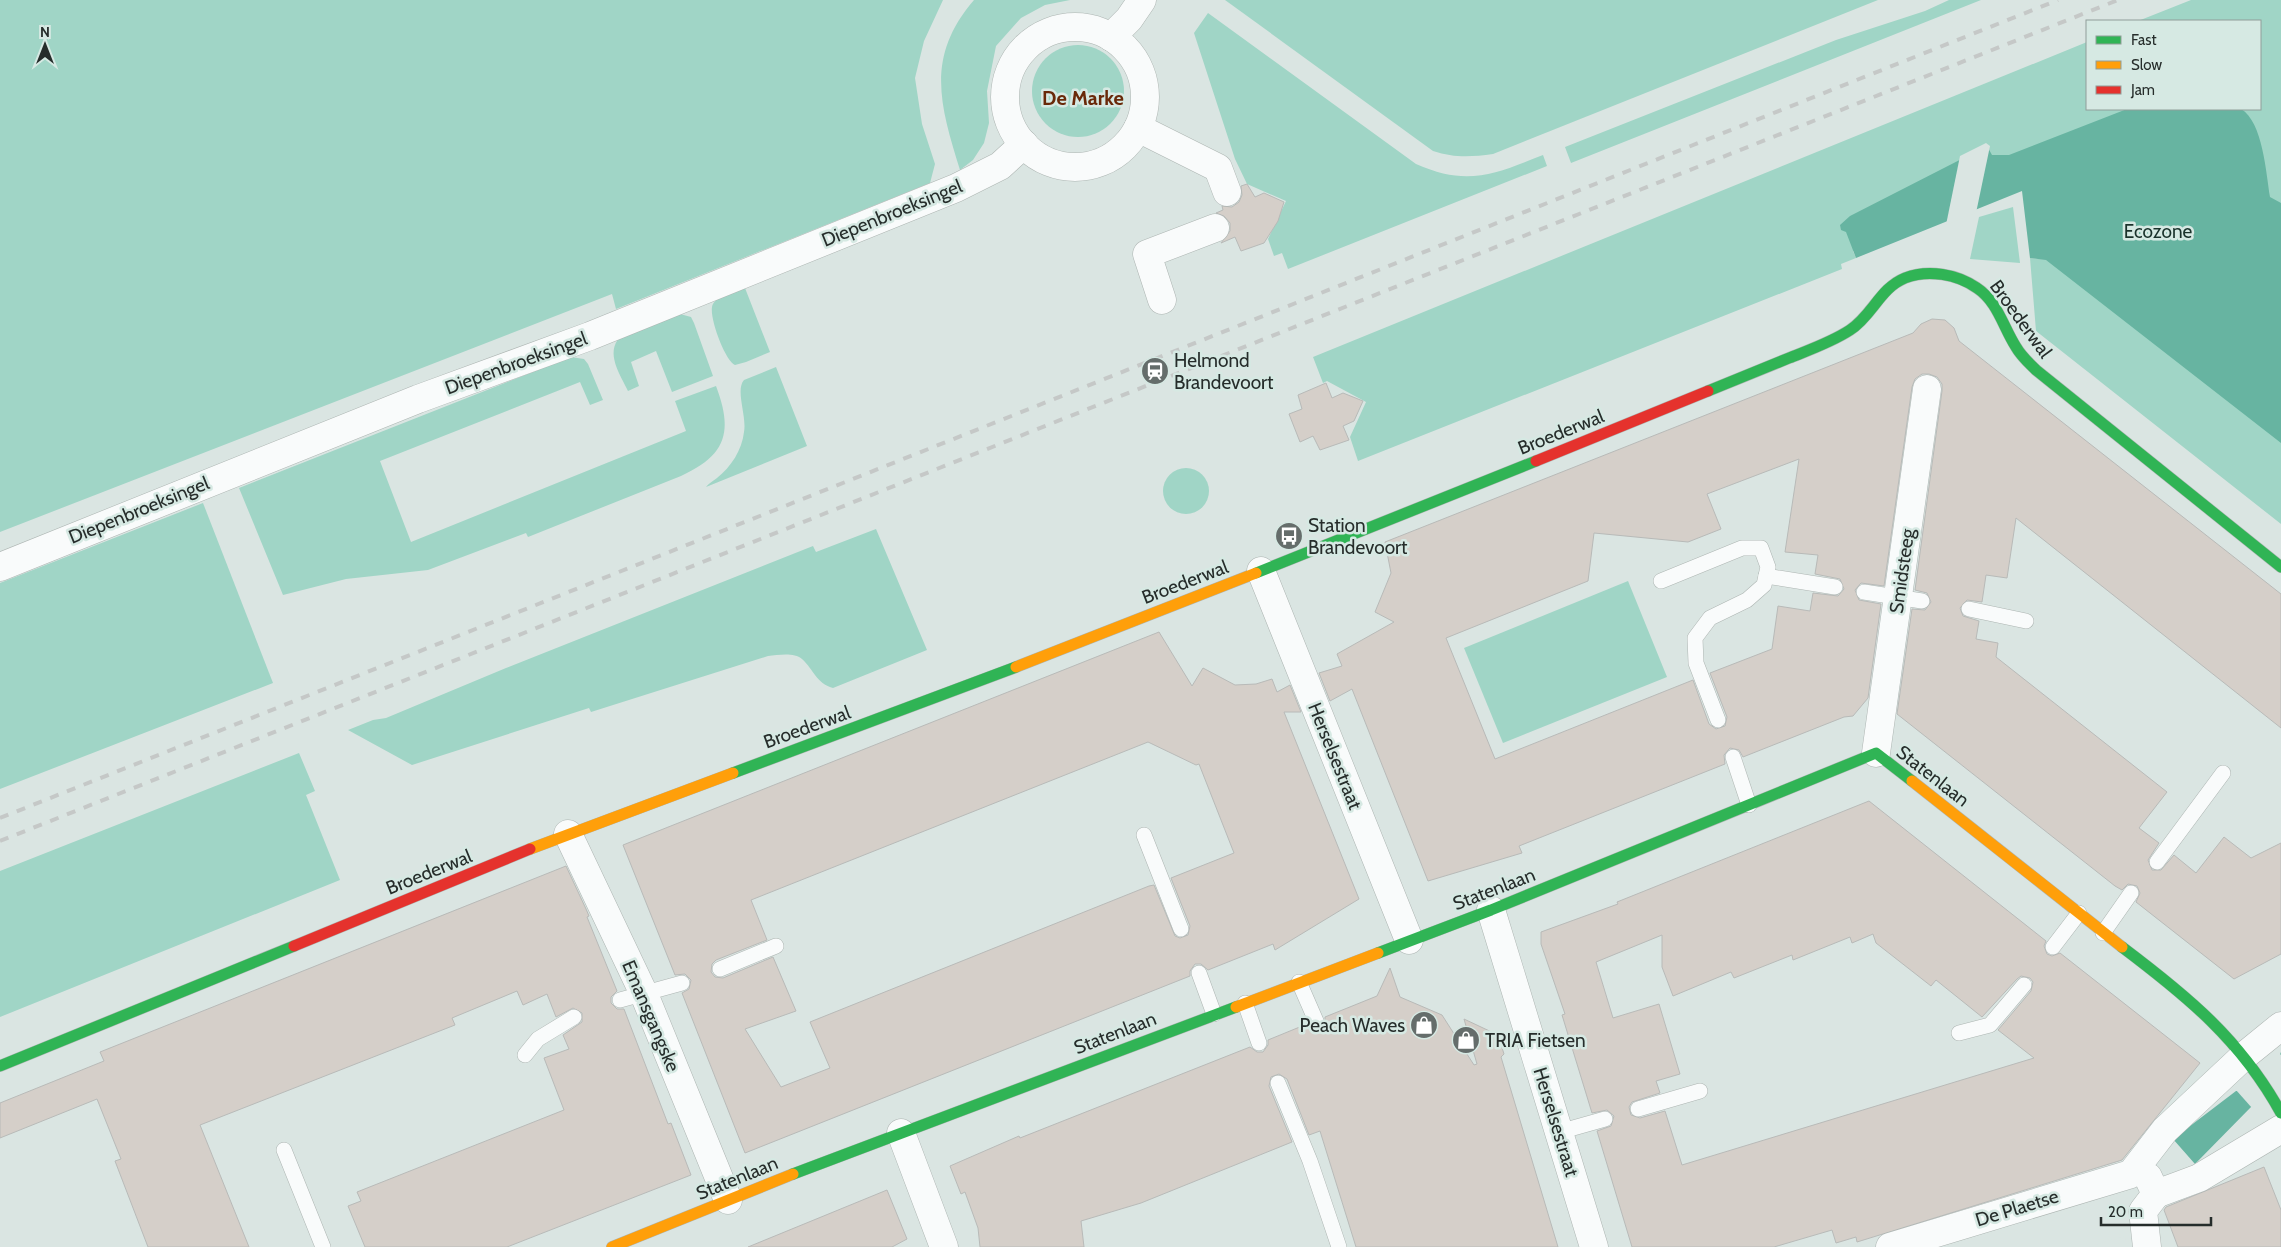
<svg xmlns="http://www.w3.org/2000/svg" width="2281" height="1247" font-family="Cabin,sans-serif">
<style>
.green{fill:#a0d5c6}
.water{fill:#67b4a1}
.pier{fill:#dae5e2}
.building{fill:#d5cfc9;stroke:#b8bab8;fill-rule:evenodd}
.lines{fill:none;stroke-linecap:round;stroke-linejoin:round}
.lane-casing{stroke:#adb5b2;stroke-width:16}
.street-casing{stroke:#adb5b2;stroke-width:29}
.fast-casing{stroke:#adb5b2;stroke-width:12}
.slow-casing{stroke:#adb5b2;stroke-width:12}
.jam-casing{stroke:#adb5b2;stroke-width:12}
.lane{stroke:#f9fbfb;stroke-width:15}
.street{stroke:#f9fbfb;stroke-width:28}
.fast{stroke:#30b455;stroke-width:11}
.slow{stroke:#ff9f0a;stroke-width:11}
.jam{stroke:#e5322d;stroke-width:11}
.rail{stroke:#c5c8c7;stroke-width:4;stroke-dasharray:9 9;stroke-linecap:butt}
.labels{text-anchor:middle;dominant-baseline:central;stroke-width:5;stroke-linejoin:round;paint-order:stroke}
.street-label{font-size:19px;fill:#262d2b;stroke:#d6e9e3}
.park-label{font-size:19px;fill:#1a322b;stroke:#d6e9e3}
.poi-label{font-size:19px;fill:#262d2b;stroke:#d6e9e3;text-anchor:start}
.neighbourhood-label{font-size:20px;font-weight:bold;fill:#692909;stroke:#d6e9e3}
</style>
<rect width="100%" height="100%" fill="#dae5e2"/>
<!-- green -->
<g class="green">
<path d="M0 0H943L924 41 915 78 922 124 935 164 930 183 616 309 612 294 0 532Z"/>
<path d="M974 0H1070L1045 5 1021 18 996 46 987 91 989 123 984 143 973 160 960 170C940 105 925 57 974 0Z"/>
<path d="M1225 0H1878L1493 154C1471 157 1454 158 1433 151Z"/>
<path d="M1949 0H1981L1571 163 1565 147 1836 40 1925 11Z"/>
<path d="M2191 0H2281V524L2036 331 2030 258 2038 259 2028 182 1853 251 1856 258 1841 264 1842 269 1358 461 1350 437 1366 402 1327 381 1323 383 1313 357 2087 42V109H2260V21H2138Z"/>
<path d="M1208 13 1416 164C1468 187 1494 174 1543 155L1547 166 1288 269 1282 253 1274 256 1268 239 1286 201 1247 184 1235 159 1194 33Z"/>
<circle cx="1078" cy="91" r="46"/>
<path d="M2013 207 2020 263 1970 259 1979 217Z"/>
<path d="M745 288 770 352 746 362 735 365C725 361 707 313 713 304 718 295 735 292 745 288Z"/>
<path d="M680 314 691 317 694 323 713 376 672 392 656 351 631 362 639 386 628 391C620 374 605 353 620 337Z"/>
<path d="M571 357 584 359 588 364 603 400 590 405 580 382 380 461 411 542 686 431 675 401 716 386C733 431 727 455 681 476L528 537 526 533 428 570 346 579 283 595 239 488Z"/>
<path d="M776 367 807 446 706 487C708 484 713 481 717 478 731 467 742 450 744 432 747 416 735 390 744 380Z"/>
<circle cx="1186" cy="491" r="23"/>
<path d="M203 503 273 683 0 789V583Z"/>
<path d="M876 529 927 650 833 688C816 683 814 670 802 659 794 652 778 655 768 656L591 712 589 708 412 765 348 730 373 720 386 718 506 668 813 546 816 552Z"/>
<path d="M1628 581 1667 677 1503 743 1464 648Z"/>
<path d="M299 753 315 791 306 795 340 880 0 1017V871Z"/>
</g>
<!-- water -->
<g class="water">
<path d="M2127 109H2241C2263 122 2266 173 2270 197L2281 203V443L2046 260 2030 258 2022 191 1856 258 1846 232 1841 230 1840 225 1850 216 1987 146 1992 155H2009Z"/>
<path d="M2281 1052V1079L2252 1106 2195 1164 2173 1139 2236 1091H2239L2279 1057Z"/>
</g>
<!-- pier -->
<g class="pier">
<path d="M1911 0H1932V6L1917 12Z"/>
<path d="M1986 143 1990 146 1976 213 1946 225 1960 156Z"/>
<path d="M2279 1053 2281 1055V1083L2252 1108 2236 1090Z"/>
<path d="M2125 1236 2126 1247H2088Z"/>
</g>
<!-- building -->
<g class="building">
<path d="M1247 184 1255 197 1264 193 1284 202 1278 221 1264 243 1241 251 1235 237 1221 243 1230 231V223L1224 216 1216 213 1223 210 1222 206 1232 207 1239 202 1242 195 1241 186Z"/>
<path d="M1932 319 1945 320 1954 328 1959 341 2281 594V728L2016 518 2007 578 1986 575 1982 602 1967 600 1960 608 1963 616 1979 621 1976 639 1998 643 1996 657 2167 792 2139 828 2159 843 2148 860 2152 870H2161L2174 855 2196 873 2224 837 2251 858 2281 843V954L2234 979 2136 902 2140 893 2137 886 2128 884 2122 890 2115 886 1897 714 1912 609 1925 610 1931 602 1927 593 1915 590 1942 391V384L1937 377 1929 374H1922L1915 379 1912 387 1884 586 1861 583 1855 590 1859 600 1881 604 1868 698 1853 716 1844 717 1743 757 1739 750 1730 748 1724 755 1725 764 1519 846 1522 853 1428 881 1352 689 1330 701 1319 673 1342 666 1337 654 1394 622 1375 612 1391 573 1385 542 1913 333 1921 324ZM1799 459 1785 552 1818 555 1815 574 1840 579 1844 589 1838 596 1813 593 1810 611 1778 606 1772 649 1710 673 1727 717 1725 726 1716 729 1709 724 1693 680 1495 759 1446 638 1588 581 1594 533 1688 542 1721 529 1707 494Z"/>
<path d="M1326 383 1332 398 1343 393 1363 401 1354 421 1343 426 1349 440 1320 450 1313 436 1300 442 1289 414 1302 409 1298 395Z"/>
<path d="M1159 632 1192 686 1203 668 1235 685 1256 684 1272 679 1277 692 1290 685 1301 712H1284L1359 899 1275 950 1273 944 1208 970 1201 964H1195L1190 971V976L745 1153 682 993 689 989 691 980 685 974 675 975 623 845ZM1148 742 1196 765 1199 764 1234 853 1171 878 1190 926 1188 935 1180 938 1175 936 1154 885 1149 886 810 1022 830 1068 781 1087 745 1029 796 1011 773 957 723 978 715 977 711 972 712 964 716 960 767 940 751 900Z"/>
<path d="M1869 801 2046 941 2044 946 2047 954 2052 956 2060 953 2200 1063 2122 1160 1857 1242 1856 1237 1836 1243 1832 1230 1774 1247H1632L1597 1131 1611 1126 1614 1116 1607 1110 1592 1113 1562 1015 1565 1014 1541 944V932L1618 904 1617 902ZM1873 934 1876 943 1931 986 1936 980 1982 1017 2017 979 2021 976 2030 978 2033 982 2031 991 1998 1030 2034 1058 1682 1165 1665 1111 1640 1118 1631 1115 1629 1107 1632 1102 1660 1093 1656 1081 1680 1074 1659 1004 1613 1018 1596 962 1662 935V967L1673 996 1731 972 1734 978 1792 955 1793 960 1850 937 1852 943Z"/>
<path d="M566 866 586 909 589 916 587 917 617 991 611 997V1003L617 1009H624L668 1124 671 1123 691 1175 507 1247H365L348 1206 361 1201 357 1192 564 1110 544 1058 569 1049 563 1035 582 1022V1013L573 1008 556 1017 547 994 523 1005 517 991 452 1018 455 1025 200 1125 249 1247H148L115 1161 121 1159 97 1099 0 1138V1103L104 1061 100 1052Z"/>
<path d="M1390 968 1400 997 1442 1015 1474 1065 1477 1064 1464 1019 1498 1035 1504 1054 1501 1057 1558 1247H1356L1320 1131 1309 1135 1287 1079 1279 1074 1271 1077 1269 1086 1292 1142 1141 1203 1081 1221 1084 1247H980L978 1228 965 1192 961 1194 950 1166 1019 1136 1020 1138 1250 1047 1257 1052H1263L1268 1045V1040L1307 1024 1311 1029H1320L1325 1023V1017L1377 996Z"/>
<path d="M2264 1167 2281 1210V1247H2178L2164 1210 2166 1207Z"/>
<path d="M887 1190 907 1239 892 1247H748Z"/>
</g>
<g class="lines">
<!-- lane casing -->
<g class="lane-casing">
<g id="lane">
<path d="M1766 576 1835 587"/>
<path d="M1661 581 1742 548H1761L1768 567 1764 585 1747 600 1710 618 1695 638 1696 663 1718 720"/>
<path d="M1864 592 1922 601"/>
<path d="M1969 609 2026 621"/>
<path d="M1733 757 1749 805"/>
<path d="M1144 835 1181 929"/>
<path d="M2157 862 2223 773"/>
<path d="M2103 933 2131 893"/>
<path d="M2053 947 2079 913"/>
<path d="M720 969 776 946"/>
<path d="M1199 973 1214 1014"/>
<path d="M1299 982 1316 1021"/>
<path d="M620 1000 682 983"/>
<path d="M1245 1003 1259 1043"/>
<path d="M1959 1033 1990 1025 2024 985"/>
<path d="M525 1055 538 1039 574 1017"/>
<path d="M1278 1083 1310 1161 1339 1247"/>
<path d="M1638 1109 1700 1091"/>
<path d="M1559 1132 1605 1119"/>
<path d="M284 1150 323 1247"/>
</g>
</g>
<!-- street casing -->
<g class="street-casing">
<g id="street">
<circle cx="1075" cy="97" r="70"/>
<path d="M1111 37 1129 19 1142 0"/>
<path d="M1138 128 1218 168 1227 192"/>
<path d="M1162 300 1147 254 1215 228"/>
<path d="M0 567 418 399 590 336 956 188 1000 166 1024 144"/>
<path d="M1261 571 1409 940"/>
<path d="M1876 753 1927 389"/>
<path d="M568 834 644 994 728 1200"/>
<path d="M1491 910 1594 1247"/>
<path d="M901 1133 944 1247"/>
<path d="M2156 1194 2199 1178 2281 1129"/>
<path d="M1890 1247 2131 1174 2165 1130 2244 1056 2281 1026"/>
<path d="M2147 1247 2143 1211 2156 1194 2148 1177"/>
</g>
</g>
<!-- fast casing -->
<g class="fast-casing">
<g id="fast">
<path d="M1708 391C1735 380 1762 369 1789 358 1809 350 1832 342 1850 330 1872 316 1880 288 1905 278 1928 269 1957 274 1977 288 1998 302 2003 327 2016 347 2021 356 2029 363 2036 370L2281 567"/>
<path d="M1256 573 1536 461"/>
<path d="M733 773 1016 667"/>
<path d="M2122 947C2187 996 2241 1040 2281 1113"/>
<path d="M1378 953 1491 910 1876 753 1912 781"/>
<path d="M0 1066 294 946"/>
<path d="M793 1174 1236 1007"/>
</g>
</g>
<!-- slow casing -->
<g class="slow-casing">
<g id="slow">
<path d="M1016 667 1256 573"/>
<path d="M1912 781 2122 947"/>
<path d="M530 849 733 773"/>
<path d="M1236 1007 1378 953"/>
<path d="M612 1247 793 1174"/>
</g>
</g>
<!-- jam casing -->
<g class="jam-casing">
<g id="jam">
<path d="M1536 461 1708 391"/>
<path d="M294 946 530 849"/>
</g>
</g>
<!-- lane -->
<use href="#lane" class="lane"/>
<!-- street -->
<use href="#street" class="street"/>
<!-- fast -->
<use href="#fast" class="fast"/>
<!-- slow -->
<use href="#slow" class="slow"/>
<!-- jam -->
<use href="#jam" class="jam"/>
<!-- rail -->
<g class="rail">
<path d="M0 818 2058 0"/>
<path d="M0 841 2118 0"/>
</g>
</g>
<!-- icons -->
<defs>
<g id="station-disc" transform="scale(1.4375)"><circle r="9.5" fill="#656d6b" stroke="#d6e9e3"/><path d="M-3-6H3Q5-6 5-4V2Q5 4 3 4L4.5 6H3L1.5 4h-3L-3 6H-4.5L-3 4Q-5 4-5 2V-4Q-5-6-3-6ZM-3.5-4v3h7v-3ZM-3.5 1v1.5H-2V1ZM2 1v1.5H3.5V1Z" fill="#fff"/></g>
<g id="bus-disc" transform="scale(1.4375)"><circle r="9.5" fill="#656d6b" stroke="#d6e9e3"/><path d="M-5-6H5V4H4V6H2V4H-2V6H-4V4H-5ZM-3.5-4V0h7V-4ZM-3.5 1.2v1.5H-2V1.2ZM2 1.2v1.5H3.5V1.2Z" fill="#fff"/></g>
<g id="shop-disc" transform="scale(1.4375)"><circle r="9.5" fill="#656d6b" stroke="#d6e9e3"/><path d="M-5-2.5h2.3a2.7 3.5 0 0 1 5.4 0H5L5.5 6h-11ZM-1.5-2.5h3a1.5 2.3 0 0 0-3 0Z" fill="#fff"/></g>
</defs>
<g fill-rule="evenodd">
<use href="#station-disc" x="1155" y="371"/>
<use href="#bus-disc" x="1289" y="536"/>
<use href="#shop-disc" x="1424" y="1025"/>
<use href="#shop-disc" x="1466" y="1040"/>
</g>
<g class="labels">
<!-- street labels -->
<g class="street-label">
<text transform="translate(892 213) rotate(-22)">Diepenbroeksingel</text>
<text transform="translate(2021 319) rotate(54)">Broederwal</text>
<text transform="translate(516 363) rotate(-20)">Diepenbroeksingel</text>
<text transform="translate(1561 432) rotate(-22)">Broederwal</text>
<text transform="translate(139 510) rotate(-22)">Diepenbroeksingel</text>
<text transform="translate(1902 571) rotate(-82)">Smidsteeg</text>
<text transform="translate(1185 582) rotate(-21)">Broederwal</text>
<text transform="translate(807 727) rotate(-20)">Broederwal</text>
<text transform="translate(1335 756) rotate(68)">Herselsestraat</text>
<text transform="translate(1933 776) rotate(38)">Statenlaan</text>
<text transform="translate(429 872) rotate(-22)">Broederwal</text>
<text transform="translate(1494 889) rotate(-21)">Statenlaan</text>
<text transform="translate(651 1016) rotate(67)">Emansgangske</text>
<text transform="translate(1115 1033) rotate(-21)">Statenlaan</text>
<text transform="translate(1556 1122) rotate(73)">Herselsestraat</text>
<text transform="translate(737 1178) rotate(-22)">Statenlaan</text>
<text transform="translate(2017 1208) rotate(-17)">De Plaetse</text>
</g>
<!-- park labels -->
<g class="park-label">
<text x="2158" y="231">Ecozone</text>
</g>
<!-- poi labels -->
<g class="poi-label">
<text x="1174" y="360">Helmond<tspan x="1174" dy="22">Brandevoort</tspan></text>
<text x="1308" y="525">Station<tspan x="1308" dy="22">Brandevoort</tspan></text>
<text x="1405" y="1025" text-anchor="end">Peach Waves</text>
<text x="1485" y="1040">TRIA Fietsen</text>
</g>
<!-- neighbourhood labels -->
<g class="neighbourhood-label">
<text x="1083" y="98">De Marke</text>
</g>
</g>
<!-- legend -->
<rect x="2086" y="20" width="175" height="90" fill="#d6e9e3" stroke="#909e99"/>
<rect x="2096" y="36" width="25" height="8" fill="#30b455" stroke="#909e99"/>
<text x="2131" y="45" font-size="15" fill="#262d2b">Fast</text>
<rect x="2096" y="61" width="25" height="8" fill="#ff9f0a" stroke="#909e99"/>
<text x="2131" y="70" font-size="15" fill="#262d2b">Slow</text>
<rect x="2096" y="86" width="25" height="8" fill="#e5322d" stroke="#909e99"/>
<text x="2131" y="95" font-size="15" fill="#262d2b">Jam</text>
<!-- north arrow -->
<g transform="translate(45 45)" stroke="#d6e9e3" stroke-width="4" paint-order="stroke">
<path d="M0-4L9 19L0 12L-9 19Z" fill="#262d2b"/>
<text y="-8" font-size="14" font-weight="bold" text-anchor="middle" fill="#262d2b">N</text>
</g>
<!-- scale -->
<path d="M2101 1217v8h110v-8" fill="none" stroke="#262d2b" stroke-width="2.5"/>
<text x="2108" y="1217" font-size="15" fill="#262d2b" stroke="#d6e9e3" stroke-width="4" paint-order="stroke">20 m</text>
</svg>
